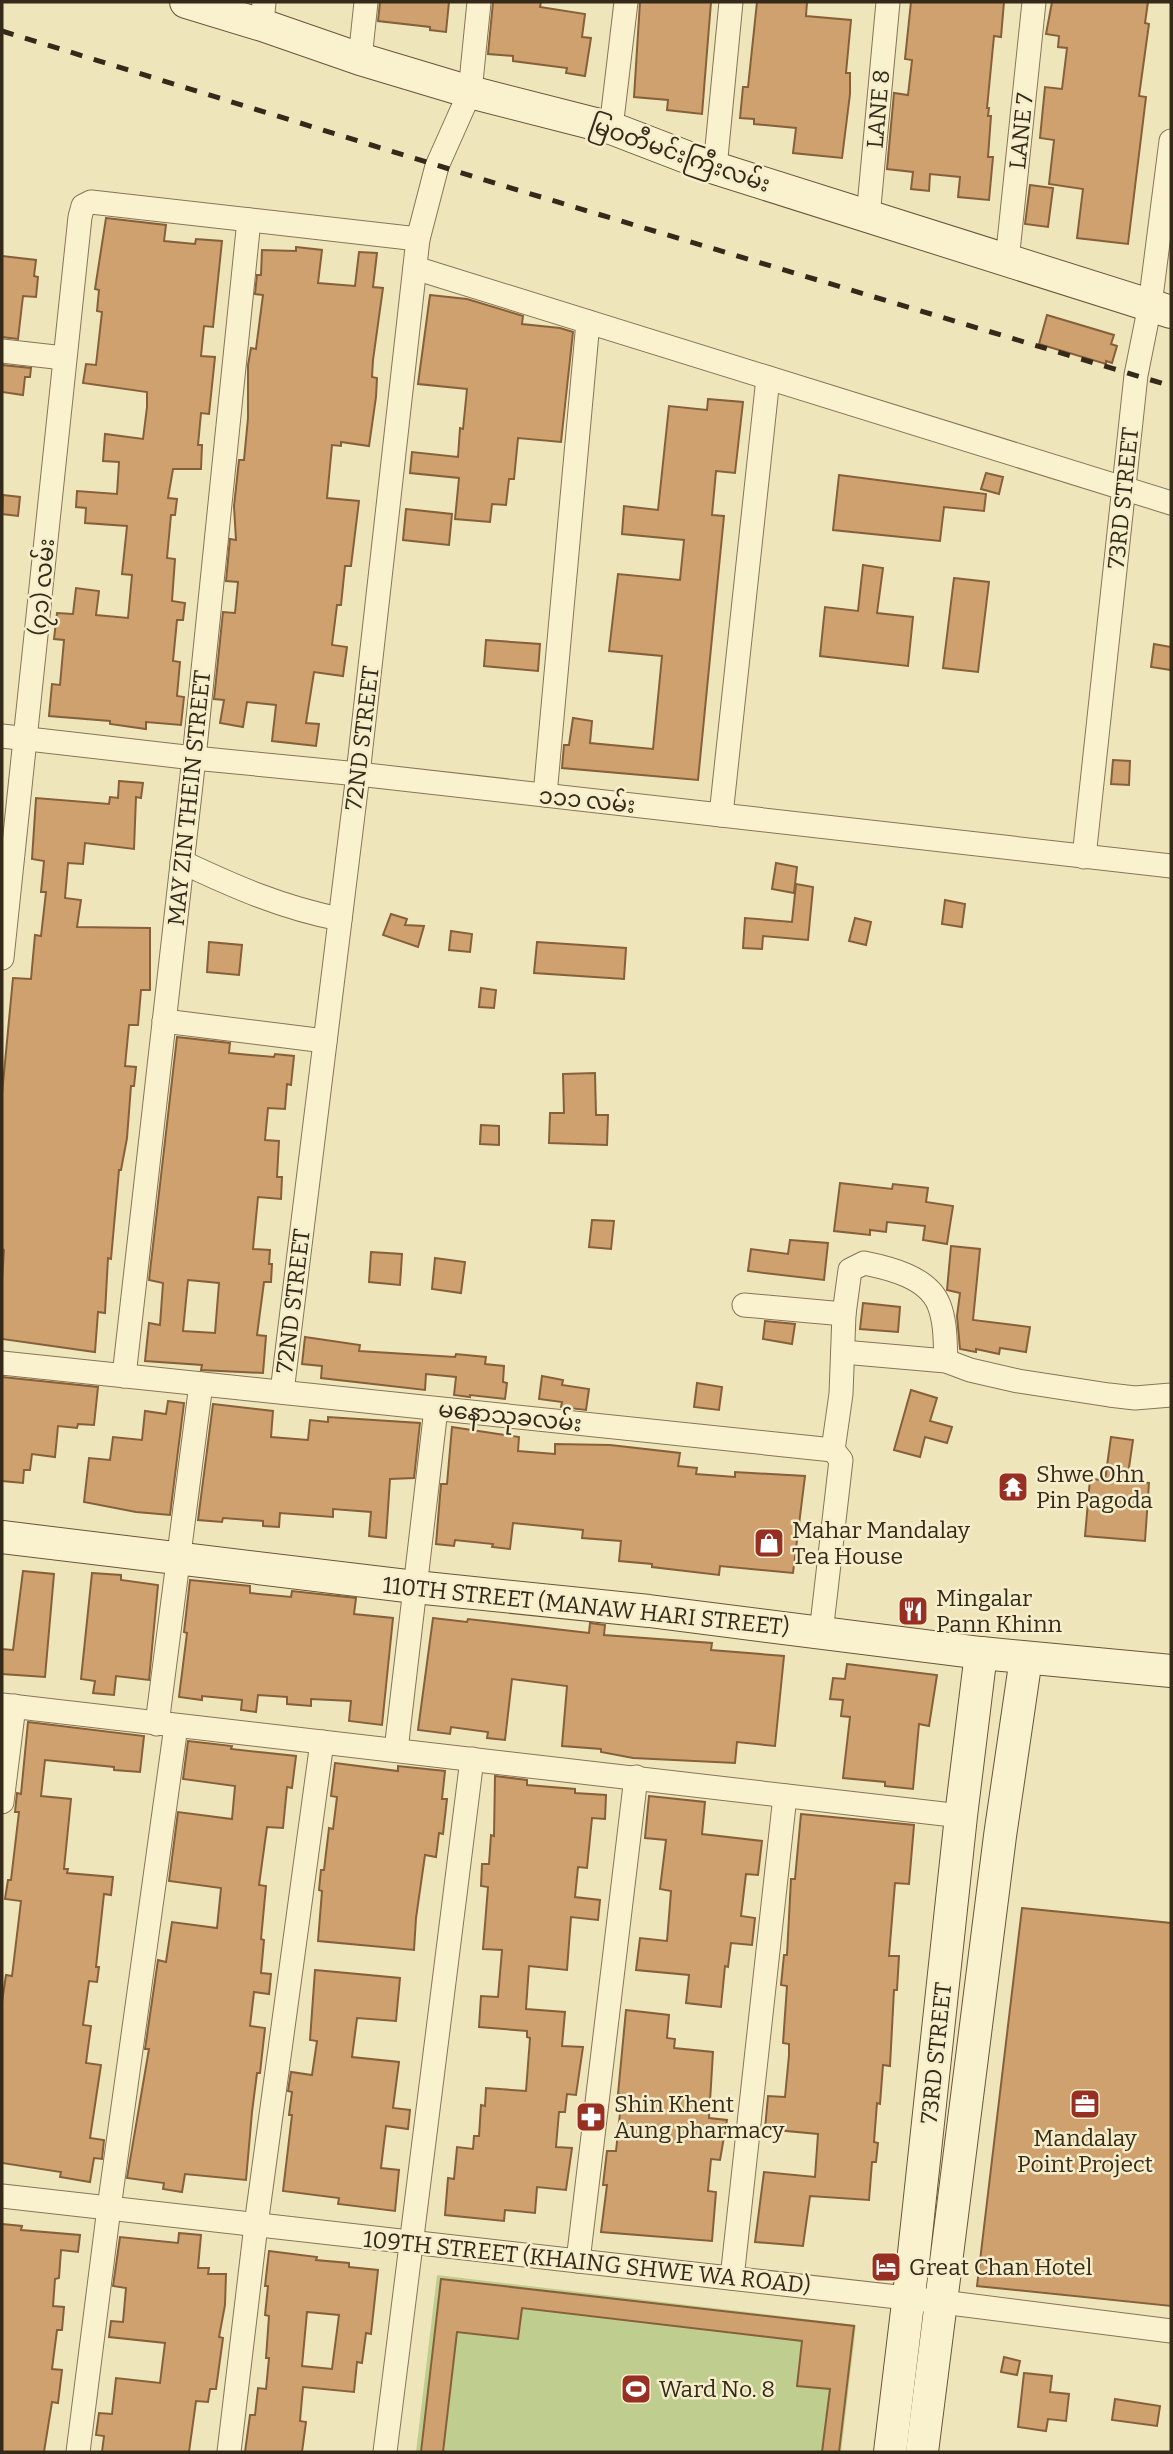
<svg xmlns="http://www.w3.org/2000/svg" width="1173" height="2454" font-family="Bitter,'Noto Sans Myanmar',serif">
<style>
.green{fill:#bfcd8f}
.building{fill:#cfa16f;stroke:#86603a;stroke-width:2;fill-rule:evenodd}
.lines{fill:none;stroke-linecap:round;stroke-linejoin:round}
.minor-casing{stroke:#867555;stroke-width:25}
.secondary-casing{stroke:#685538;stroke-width:34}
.minor{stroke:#faf2ce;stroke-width:23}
.secondary{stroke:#faf2ce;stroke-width:32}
.rail{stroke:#352a1a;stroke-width:5;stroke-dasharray:12 12;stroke-linecap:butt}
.labels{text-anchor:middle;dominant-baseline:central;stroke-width:5;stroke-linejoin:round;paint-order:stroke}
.street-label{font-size:23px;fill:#352a1a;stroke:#f6eecb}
.poi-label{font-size:23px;fill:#352a1a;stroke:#f6eecb;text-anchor:start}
</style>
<rect width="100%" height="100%" fill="#efe5bb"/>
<!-- green -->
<path class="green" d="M437 2275 856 2325 841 2452H416Z"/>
<!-- building -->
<g class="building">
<path d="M380 2H449L446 32 430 30V27L378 21Z"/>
<path d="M493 2H541L540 7 585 14 582 37 591 38 585 76 566 73 567 68 513 61V56L488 54Z"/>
<path d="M640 2H711L702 114 667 110 668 100 634 97Z"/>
<path d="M757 2H807L806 16 851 20 846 73H850V94L842 158 793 153 796 128 754 124V119L740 118 743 87H748Z"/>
<path d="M911 2H1004L1001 37 994 36 987 108H989L988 116H991L988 157H993L989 200 958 197 960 177 930 174 929 191 911 189 913 172 887 169 894 93 908 95 912 60 905 59Z"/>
<path d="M1052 2H1148L1145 23 1149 24 1139 96 1146 97 1128 244 1077 238 1083 189 1049 184 1054 140 1040 138 1045 87 1062 89 1067 48 1058 47 1059 36 1046 34Z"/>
<path d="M1030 185 1053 188 1048 227 1025 224Z"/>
<path d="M106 218 166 225 164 241 195 244 196 239 222 241 213 327 204 326 201 356 215 357 209 414 201 413 198 445H202L201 469H173L168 498 177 499 175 515H171L167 558 175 559 172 601 185 603 183 620H177L173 661 180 662 177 696 184 697 181 725 146 722V729L110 724V721L49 716 52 684 60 685 64 640 54 639 57 613 73 614 76 588 99 591 96 615 128 618 132 575 122 574 127 526 85 523 86 508 76 507 77 491 117 494 119 462 103 461 105 434 143 439 147 407V392L83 383 86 364 96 365 102 312 97 311 99 290 95 289Z"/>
<path d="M296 247 322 250 318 283 355 286 359 252 377 253 373 287 383 288 373 360 372 377 377 378 376 397 369 446 341 442V446L332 445 327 498 359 501 351 566H345L341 605H337L332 645 347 647 343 676 314 672 306 723 319 724 316 746 272 741 276 705 247 702 243 727 220 723 224 700 214 699 223 612 235 613 238 582 226 581 230 539 236 540 234 506 239 460H244L248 418V365L251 348 256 349 263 295 255 294 257 275H261L262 250 296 251Z"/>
<path d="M2 256 36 260 34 276 38 277 36 297 23 296 18 339 2 337Z"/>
<path d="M430 295 467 299 523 316 522 324 560 328 573 332 561 442 518 438 514 479H509L506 505 492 504 490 522 455 519 459 478 410 473 412 452 458 457 460 428 463 429 467 389 418 384Z"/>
<path d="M1047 315 1114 335 1111 344 1117 346 1112 363 1106 361V364L1039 344Z"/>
<path d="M2 365 31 368 30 377H25L23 395 2 392Z"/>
<path d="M708 399 743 402 735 473 716 471 712 515 724 516 698 780 562 768 564 745H569L573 718 592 721 590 743 653 749 662 656 609 651 618 574 680 580 684 540 622 534 624 506 658 510 669 406 707 410Z"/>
<path d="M986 473 1003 477 999 494 981 489Z"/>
<path d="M839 475 986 494 984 511 944 507 940 541 833 530Z"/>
<path d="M3 495 20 497 18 516 2 514Z"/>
<path d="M406 509 452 514 449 545 403 540Z"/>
<path d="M863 565 883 568 877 613 913 617 908 666 820 656 825 607 858 611Z"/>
<path d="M954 578 989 582 978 672 943 668Z"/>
<path d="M486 640 540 644 538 671 484 666Z"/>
<path d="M1154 644 1171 647V670L1151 667Z"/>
<path d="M1113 760 1130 761 1129 785 1111 784Z"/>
<path d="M119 781 143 783 141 798 136 797 134 849 85 843 83 864 68 863 65 898 81 900 77 927 150 928V990H141L138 1025H129L125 1066 136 1067 134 1086H131L127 1138 121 1170H119L111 1259 108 1258 105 1313 98 1312 95 1352 2 1339V1280L4 1250 2 1249V1094L13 978 31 979 35 935 41 936 46 892H41L44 861 32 859 36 798 109 804 110 797 118 798Z"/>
<path d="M776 863 797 867 794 893 772 889Z"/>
<path d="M796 884 813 887 808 940 763 936 762 949 743 948 745 918 792 922Z"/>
<path d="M945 900 965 904 962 927 942 924Z"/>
<path d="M391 914 407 919 405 925 424 926 418 947 383 935Z"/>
<path d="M855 918 871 922 866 945 849 941Z"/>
<path d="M451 931 472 934 470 952 449 950Z"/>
<path d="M209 942 242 945 239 975 207 972Z"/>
<path d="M537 942 626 948 624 979 534 973Z"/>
<path d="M481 988 496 990 494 1008 479 1007Z"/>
<path d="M177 1037 230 1043 229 1053 274 1057 275 1054 294 1056 291 1085 287 1084 285 1109 268 1108 265 1140 279 1141 277 1177H282L281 1199 258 1197 253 1249 270 1250 269 1264H272L271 1282H264L257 1335 266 1336 263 1373 201 1370 202 1365 145 1361 149 1323 160 1325 163 1283 149 1280ZM188 1280 219 1283 215 1333 183 1331Z"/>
<path d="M595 1073 596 1115H608L607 1145 549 1143 550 1113H564L563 1074Z"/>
<path d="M481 1125 499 1126V1145L480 1144Z"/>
<path d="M840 1183 892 1189 893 1184 928 1188 926 1202 953 1206 947 1244 923 1240 925 1226 887 1222 886 1232 870 1230V1235L834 1231Z"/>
<path d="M592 1220 614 1221 611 1249 589 1247Z"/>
<path d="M790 1240 828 1243 824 1280 748 1271 751 1249 788 1254Z"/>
<path d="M951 1246 980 1249 973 1320 1030 1327 1026 1352 1000 1348 999 1354 976 1349V1352L960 1349 957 1316 960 1293 947 1290Z"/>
<path d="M371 1252 402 1254 400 1285 369 1282Z"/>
<path d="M435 1258 465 1262 461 1293 432 1289Z"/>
<path d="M863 1303 900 1307 898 1332 860 1329Z"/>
<path d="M765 1321 795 1324 792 1344 763 1339Z"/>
<path d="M305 1337 360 1345 359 1351 455 1357 456 1354 486 1357 485 1364 504 1366 503 1382 507 1383 505 1399 470 1395V1397L454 1395 456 1377 426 1374 425 1390 321 1378 322 1366 302 1364Z"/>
<path d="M542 1376 563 1380 562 1385 589 1389 586 1410 561 1407 562 1402 539 1399Z"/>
<path d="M2 1377 98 1387 94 1425 78 1424 77 1428 58 1426 55 1457 32 1454 30 1470H24L23 1483 2 1481Z"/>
<path d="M697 1383 722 1387 719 1410 694 1407Z"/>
<path d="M911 1390 937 1398 930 1421 952 1427 947 1443 925 1437 920 1457 894 1450Z"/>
<path d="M168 1401 184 1403 170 1515 136 1512 84 1502 89 1458 110 1460 113 1437 142 1440 145 1411 166 1414Z"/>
<path d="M213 1404 273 1411 271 1437 308 1440 310 1420 328 1422V1417L420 1423 414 1478 390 1479 386 1538 369 1536 371 1512 333 1509V1517L280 1513 279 1527 263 1526V1521L223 1518 222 1522 198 1520Z"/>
<path d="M452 1427 519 1437 518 1451 555 1454V1444L610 1445 680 1453 678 1466 697 1468 696 1474 735 1477V1472L805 1476 793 1573 720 1566 719 1575 652 1567V1564L619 1561 621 1541 582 1538 583 1530 513 1523 510 1549 492 1547 493 1544 455 1540 454 1546 436 1544 441 1484H447Z"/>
<path d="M1111 1437 1133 1440 1127 1481 1149 1483 1145 1541 1085 1536 1090 1479 1105 1480Z"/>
<path d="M23 1571 54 1574 45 1677 2 1674V1649L13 1650Z"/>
<path d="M92 1573 121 1575V1580L158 1585 149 1680 116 1676 114 1695 93 1693 95 1681 81 1679Z"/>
<path d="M190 1580 250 1586V1593L291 1597 292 1591 356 1598 354 1614 393 1618 382 1725 349 1721 351 1701 311 1699V1706L287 1704V1697L258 1695 256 1712 241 1710 242 1700 202 1696V1700L179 1697 187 1633 184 1632Z"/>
<path d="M433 1618 467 1622 468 1619 589 1633 590 1623 605 1625 604 1635 712 1643 711 1650 784 1656 775 1746 737 1742 735 1763 633 1758 601 1752V1749L562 1746 567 1686 512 1679 505 1740 487 1738 488 1732 451 1727 450 1734 418 1730Z"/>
<path d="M847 1664 937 1675 929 1726 919 1724 913 1789 885 1786V1782L843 1778 850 1717 841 1716 843 1700 830 1699 833 1678 845 1679Z"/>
<path d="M28 1722 144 1736 140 1772 114 1770V1767L45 1760 41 1796 71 1799 64 1869H68L67 1873 113 1877 111 1895 104 1894 96 1967H99L97 1982 89 1981 83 2025 91 2026 86 2063 101 2065 90 2138 104 2140 102 2159 94 2158 90 2182 60 2177 61 2172 2 2163V2002L6 1975 12 1976 21 1901 5 1899 8 1880H11L19 1812H15L17 1793 21 1794Z"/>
<path d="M188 1741 232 1746 231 1749 296 1756 292 1788 287 1787 283 1828 267 1827 259 1885 266 1886 261 1939 264 1940 261 1973 271 1974 269 1994 254 1992 250 2026 265 2028 260 2073H257L252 2112 246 2180 185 2174 182 2192 163 2189 164 2183 127 2178 149 2049H145L158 1960 166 1962 172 1922 217 1928 221 1888 169 1881 178 1812 232 1819 235 1786 183 1779Z"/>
<path d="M335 1763 398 1771V1766L445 1771 442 1799H447L443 1834 439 1833 436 1857 425 1855 416 1918 414 1950 318 1941 322 1891 319 1890 321 1870H324L329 1828 333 1829 337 1797 331 1796Z"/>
<path d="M495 1776 527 1780V1785L575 1789V1793L606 1795 605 1819 592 1818 587 1868 578 1867 575 1897 600 1900 598 1920 571 1917 567 1970 529 1966 526 2009 565 2012 562 2046 583 2047 576 2095 567 2094 565 2112H559L556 2147 572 2148 566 2190 537 2187 535 2213 505 2210 504 2221 445 2215 448 2178 454 2179 457 2147 473 2149 474 2136H479L481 2105 485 2106 486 2088 526 2091 530 2038 527 2037V2031L479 2027 481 1996 498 1997 502 1950 483 1949 488 1887 481 1886 482 1864H489L491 1835 494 1836Z"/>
<path d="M649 1796 705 1802 702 1834 762 1841 758 1875 746 1874 741 1916 755 1918 752 1945 731 1943 728 1967 725 1966 721 2007 686 2003 689 1975 636 1970 640 1938 667 1941 671 1891 660 1889 666 1840 645 1838Z"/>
<path d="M801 1814 914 1825 909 1884 895 1883 889 1956H899L897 1990H894L890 2066 883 2065 880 2104 877 2103 874 2142 878 2143 876 2162H872L869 2200 810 2196 803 2246 755 2242 764 2172 815 2177 818 2134 765 2129 768 2096 785 2097 789 2055V2044L783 2043 787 1986 781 1985 784 1955H787L791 1879H795Z"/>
<path d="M1022 1908 1171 1923V2306L977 2286Z"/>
<path d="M315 1970 400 1978 396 2021 357 2018 352 2057 399 2062 393 2108 410 2110 408 2129 386 2126 381 2168 399 2170 395 2211 338 2204 339 2198 283 2191 292 2115H289L292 2092 288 2091 291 2072 312 2075 317 2041 310 2040Z"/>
<path d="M626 2010 669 2015 667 2038 675 2039 674 2048 713 2052 709 2118 727 2120 720 2160 711 2159 708 2191 716 2192 712 2241 601 2232 607 2185H603L607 2151H616L622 2094H618Z"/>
<path d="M2 2224 22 2226 21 2230 80 2235 78 2252 61 2250 59 2278 55 2279 53 2306 64 2307 62 2330H57L52 2369 62 2370 58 2403 52 2402 44 2452H2Z"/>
<path d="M179 2233 201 2235 198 2268H209L208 2274H226L225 2305 219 2337 223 2338 216 2389H210L208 2402 196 2401 189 2452H102L104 2436 96 2435 99 2413 112 2414 116 2378 160 2383 165 2343 109 2337 111 2321 123 2322 126 2288 113 2286 120 2237 178 2243Z"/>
<path d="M269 2251 317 2257 316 2260 349 2263V2267L378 2270 371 2334 366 2333 362 2363 357 2362 354 2392 303 2387 300 2421 306 2422 302 2452H245L250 2415H255L258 2388 266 2389 269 2358H266L269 2316 265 2315 268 2286H265ZM307 2312 339 2315 332 2369 302 2366Z"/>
<path d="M441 2279 854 2326 839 2452H822L830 2389 797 2386 802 2341 522 2308 518 2339 457 2332 443 2452H421Z"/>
<path d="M1004 2357 1020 2361 1017 2375 1001 2372Z"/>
<path d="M1024 2373 1052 2376 1050 2392 1069 2394 1066 2421 1048 2419 1046 2431 1018 2427Z"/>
<path d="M1115 2399 1160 2406 1157 2426 1112 2420Z"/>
</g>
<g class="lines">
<!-- minor casing -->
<g class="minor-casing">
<g id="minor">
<path d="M262 25 264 2"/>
<path d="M360 59 366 2"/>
<path d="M611 128 626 2"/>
<path d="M715 168 731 2"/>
<path d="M868 217 888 2"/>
<path d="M1007 261 1034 2"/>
<path d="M415 268 1171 503"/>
<path d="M2 351 64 358"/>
<path d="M2 736 194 758 358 774 1171 866"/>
<path d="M545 795 588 322"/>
<path d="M721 815 768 378"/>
<path d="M1084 857 1136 375 1150 305 1171 141"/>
<path d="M182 862C235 887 283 908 340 919"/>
<path d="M2 958C30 711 52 464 80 217L83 206 91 202 418 239"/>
<path d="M164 1021 325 1041"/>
<path d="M744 1305 844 1314"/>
<path d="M843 1352 946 1361 970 1370 1018 1381 1109 1395 1135 1398 1171 1395"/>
<path d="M2 1363 833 1450 841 1460 821 1633"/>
<path d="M124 1376 194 758 249 220"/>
<path d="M282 1392 358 774 418 239 437 166 470 92 479 2"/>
<path d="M833 1450 841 1394 844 1314 850 1270 864 1263C889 1268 928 1277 939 1305 946 1323 945 1343 946 1361"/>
<path d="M2 1705 961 1816"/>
<path d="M157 1724 201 1384"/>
<path d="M396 1750 436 1409"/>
<path d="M2 1802 14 1706"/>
<path d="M2 2196 942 2302 1171 2331"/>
<path d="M578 2261 636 1777"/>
<path d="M732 2278 785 1796"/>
<path d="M78 2452 109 2208 176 1726"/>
<path d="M229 2452 256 2225 322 1742"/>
<path d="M385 2452 472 1759"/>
</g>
</g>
<!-- secondary casing -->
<g class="secondary-casing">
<g id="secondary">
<path d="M186 2 262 25 360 59 470 92 611 128 715 168 1171 312"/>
<path d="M2 1537 415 1587 649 1611 981 1653 1171 1671"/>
<path d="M890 2452 914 2253 961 1816 981 1653"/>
<path d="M922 2452 1000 1836 1026 1658"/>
</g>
</g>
<!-- minor -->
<use href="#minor" class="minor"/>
<!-- secondary -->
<use href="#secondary" class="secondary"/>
<!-- rail -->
<path class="rail" d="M2 31 501 185 1171 386"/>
</g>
<!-- icons -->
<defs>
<g id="temple-square" transform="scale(1.575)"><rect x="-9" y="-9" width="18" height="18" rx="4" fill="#972f23" stroke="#f6eecb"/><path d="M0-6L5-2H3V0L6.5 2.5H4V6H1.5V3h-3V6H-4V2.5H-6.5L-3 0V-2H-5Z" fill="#fff"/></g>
<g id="shop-square" transform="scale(1.575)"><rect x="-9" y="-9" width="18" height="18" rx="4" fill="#972f23" stroke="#f6eecb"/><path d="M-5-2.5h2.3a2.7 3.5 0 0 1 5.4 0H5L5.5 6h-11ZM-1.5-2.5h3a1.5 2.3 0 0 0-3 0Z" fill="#fff"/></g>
<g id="restaurant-square" transform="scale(1.575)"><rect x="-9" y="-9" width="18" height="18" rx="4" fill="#972f23" stroke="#f6eecb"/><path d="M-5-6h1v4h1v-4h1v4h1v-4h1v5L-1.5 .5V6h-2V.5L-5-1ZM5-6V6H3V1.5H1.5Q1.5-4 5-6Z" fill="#fff"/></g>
<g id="office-square" transform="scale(1.575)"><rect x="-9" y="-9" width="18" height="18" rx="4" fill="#972f23" stroke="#f6eecb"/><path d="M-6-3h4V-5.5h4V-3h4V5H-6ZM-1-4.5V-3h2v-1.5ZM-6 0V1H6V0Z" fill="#fff"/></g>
<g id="pharmacy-square" transform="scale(1.575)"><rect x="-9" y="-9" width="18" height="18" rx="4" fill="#972f23" stroke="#f6eecb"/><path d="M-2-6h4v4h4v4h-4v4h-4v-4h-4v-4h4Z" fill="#fff"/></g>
<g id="hotel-square" transform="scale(1.575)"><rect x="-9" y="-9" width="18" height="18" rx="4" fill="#972f23" stroke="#f6eecb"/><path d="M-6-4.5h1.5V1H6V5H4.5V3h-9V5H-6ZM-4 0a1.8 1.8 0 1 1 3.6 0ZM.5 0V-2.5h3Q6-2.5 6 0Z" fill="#fff"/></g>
<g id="stadium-square" transform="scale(1.575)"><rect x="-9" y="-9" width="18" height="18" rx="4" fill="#972f23" stroke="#f6eecb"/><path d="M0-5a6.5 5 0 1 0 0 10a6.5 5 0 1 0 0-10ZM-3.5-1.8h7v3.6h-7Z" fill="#fff"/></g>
</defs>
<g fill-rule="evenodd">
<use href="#temple-square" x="1013" y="1487"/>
<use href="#shop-square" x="769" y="1543"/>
<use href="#restaurant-square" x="913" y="1611"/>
<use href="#office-square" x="1085" y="2104"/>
<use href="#pharmacy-square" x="591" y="2117"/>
<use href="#hotel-square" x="886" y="2267"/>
<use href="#stadium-square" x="636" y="2389"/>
</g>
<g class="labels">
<!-- street labels -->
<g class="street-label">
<text transform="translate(878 109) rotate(-85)">LANE 8</text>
<text transform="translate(1021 131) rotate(-84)">LANE 7</text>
<text transform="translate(680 154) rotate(19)">မြဝတီမင်းကြီးလမ်း</text>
<text transform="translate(1123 498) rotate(-84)">73RD STREET</text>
<text transform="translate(42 587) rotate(-85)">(၇၁) လမ်း</text>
<text transform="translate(362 738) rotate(-83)">72ND STREET</text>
<text transform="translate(189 798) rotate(-84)">MAY ZIN THEIN STREET</text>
<text transform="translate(587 800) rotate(6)">၁၁၁ လမ်း</text>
<text transform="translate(293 1301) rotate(-83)">72ND STREET</text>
<text transform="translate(510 1416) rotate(6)">မနောသုခလမ်း</text>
<text transform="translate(586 1606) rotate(6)">110TH STREET (MANAW HARI STREET)</text>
<text transform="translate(936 2053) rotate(-84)">73RD STREET</text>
<text transform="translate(587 2262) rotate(6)">109TH STREET (KHAING SHWE WA ROAD)</text>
</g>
<!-- poi labels -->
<g class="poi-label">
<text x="1036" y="1474">Shwe Ohn<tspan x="1036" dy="26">Pin Pagoda</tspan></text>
<text x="792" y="1530">Mahar Mandalay<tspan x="792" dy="26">Tea House</tspan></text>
<text x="936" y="1598">Mingalar<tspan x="936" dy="26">Pann Khinn</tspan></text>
<text x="614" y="2104">Shin Khent<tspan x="614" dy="26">Aung pharmacy</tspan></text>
<text x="1085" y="2138" text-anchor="middle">Mandalay<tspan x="1085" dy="26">Point Project</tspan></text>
<text x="909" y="2267">Great Chan Hotel</text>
<text x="659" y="2389">Ward No. 8</text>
</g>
</g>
<!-- border -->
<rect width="1173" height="2454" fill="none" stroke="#352a1a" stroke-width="7"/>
</svg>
